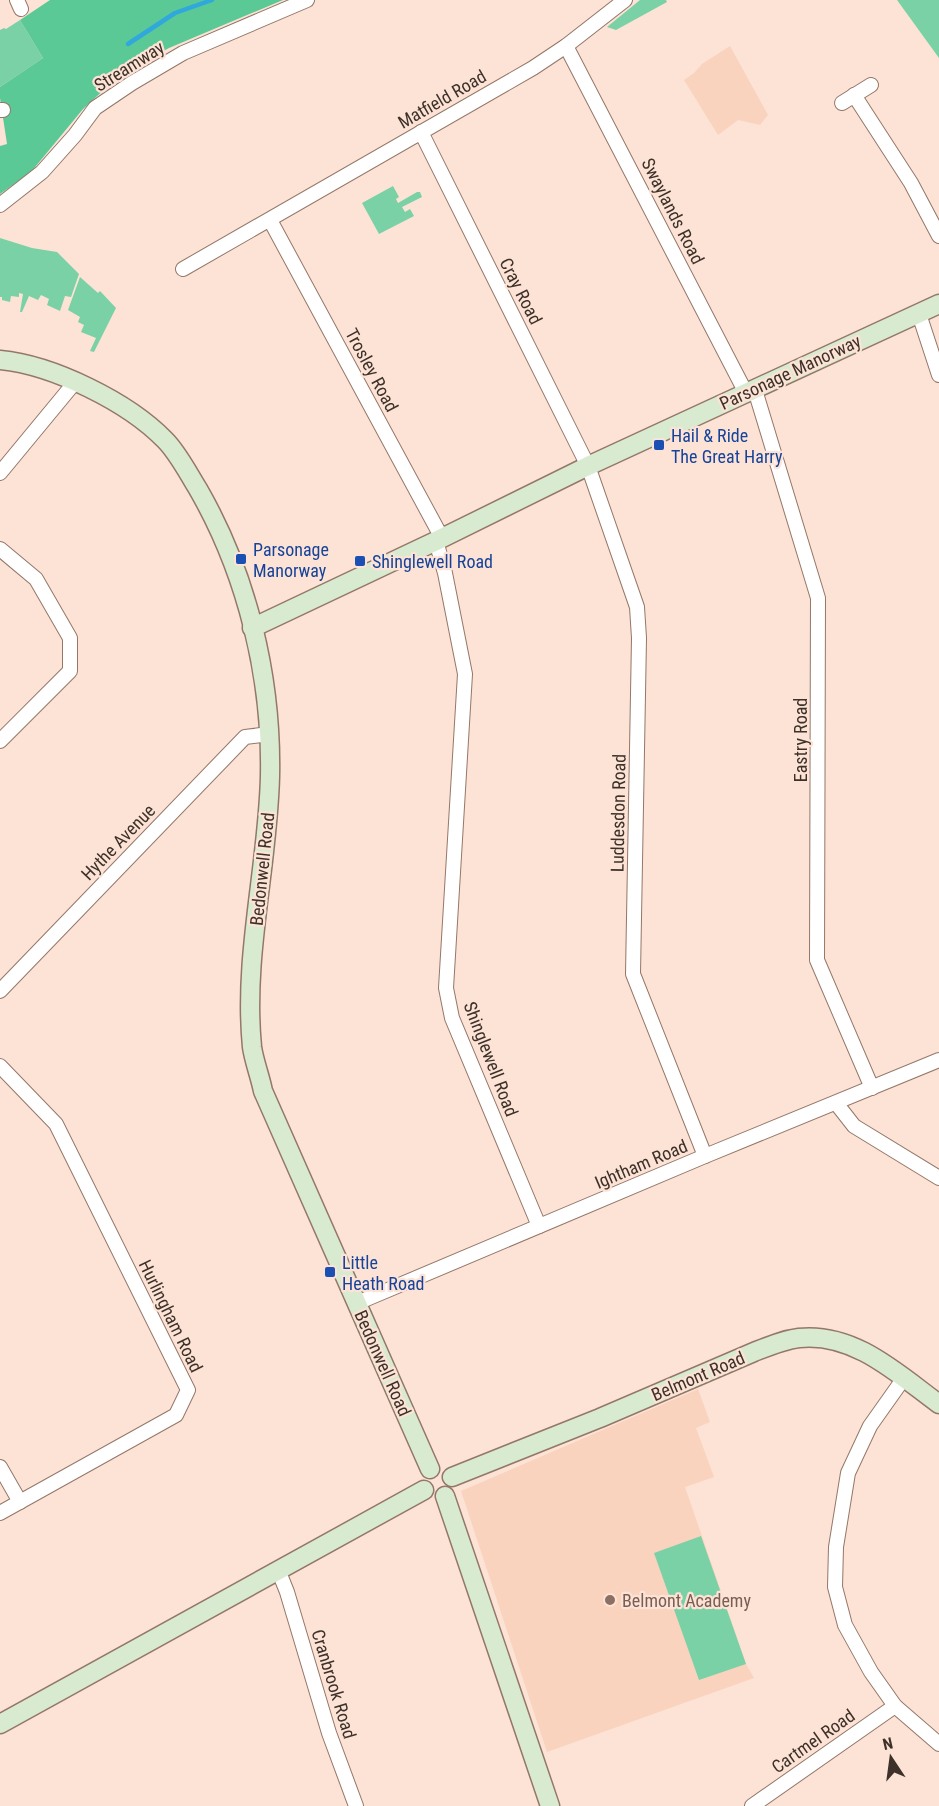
<svg xmlns="http://www.w3.org/2000/svg" width="939" height="1806" font-family="'Roboto Condensed',sans-serif">
<style>
.built{fill:#fad3be}
.green{fill:#7bd1a6}
.forest{fill:#5bc995}
.lines{fill:none;stroke-linecap:round;stroke-linejoin:round}
.stream{stroke:#30a8dc;stroke-width:4.5}
.street-casing{stroke:#947768;stroke-width:16}
.secondary-casing{stroke:#947768;stroke-width:21}
.street{stroke:#fff;stroke-width:14}
.secondary{stroke:#d8ebd0;stroke-width:18}
.transit-dot{fill:#1a4fb4;stroke:#fce3d5;stroke-width:2}
.education-dot{fill:#8d6e63;stroke:#fce3d5;stroke-width:2}
.labels{text-anchor:middle;dominant-baseline:central;stroke-width:4.5;stroke-linejoin:round;paint-order:stroke}
.street-label{font-size:18px;fill:#3d312a;stroke:#fce3d5}
.transit-label{font-size:18px;fill:#164399;stroke:#fce3d5;text-anchor:start}
.education-label{font-size:18px;fill:#785e54;stroke:#fce3d5;text-anchor:start}
</style>
<rect width="100%" height="100%" fill="#fce3d5"/>
<!-- built -->
<g class="built">
<path d="M730 46 768 115 760 125 738 120 718 135 684 80 694 73 702 64Z"/>
<path d="M698 1389 710 1422 696 1428 714 1477 685 1487 746 1664 754 1678 547 1752 461 1491Z"/>
</g>
<!-- green -->
<g class="green">
<path d="M640 0H666L667 2 616 30 607 27Z"/>
<path d="M897 0H939V58Z"/>
<path d="M20 20 43 58 0 87V30L4 28 6 29Z"/>
<path d="M393 186 399 197 396 199 398 203 417 192H420L422 197 402 207 405 212 410 209 414 216 379 234 362 203Z"/>
<path d="M0 238 32 248 57 252 79 274 71 297 65 296 60 311 47 305 49 299 41 295 38 300 29 296 22 312H20L23 294 19 293V297L11 296 10 302 2 300V297H0Z"/>
<path d="M80 277 98 293 100 291 116 308 94 352 90 351 96 338 81 332 84 325 78 322 80 317 68 310Z"/>
<path d="M701 1536 746 1664 699 1680 654 1553Z"/>
</g>
<!-- forest -->
<path class="forest" d="M50 0H283L169 48 121 74 83 109 31 172 0 194V146L7 144 0 98V87L43 58 20 20Z"/>
<g class="lines">
<!-- stream -->
<path class="stream" d="M128 44 175 13 212 0"/>
<!-- street casing -->
<g class="street-casing">
<g id="street">
<path d="M17 0 21 9"/>
<path d="M566 46 746 393"/>
<path d="M854 95 911 183 939 236"/>
<path d="M842 103 871 85"/>
<path d="M0 110H3"/>
<path d="M421 132 588 466 637 607 639 638 633 974 705 1156"/>
<path d="M0 205 42 172 75 135 95 108 132 83 183 53 307 0"/>
<path d="M270 220 442 538"/>
<path d="M183 269 533 68 566 46 625 0"/>
<path d="M919 314 939 375"/>
<path d="M755 390 818 598 817 960 872 1088"/>
<path d="M0 473 76 381"/>
<path d="M436 541 445 573 465 674 446 988 452 1018 539 1226"/>
<path d="M0 549 36 579 70 638V671L0 741"/>
<path d="M0 991 245 737 270 734"/>
<path d="M0 1066 56 1124 188 1390 176 1415 0 1513"/>
<path d="M836 1103 854 1126 939 1178"/>
<path d="M357 1303 705 1156 939 1060"/>
<path d="M904 1378 870 1426 848 1473 836 1547 835 1587 845 1625 871 1672 895 1706 939 1744"/>
<path d="M0 1467 20 1502"/>
<path d="M279 1572 287 1592 329 1733 356 1806"/>
<path d="M752 1806 895 1706"/>
</g>
</g>
<!-- secondary casing -->
<g class="secondary-casing">
<g id="secondary">
<path d="M0 360C53 365 128 402 165 440 178 453 188 473 198 489 247 574 272 677 270 776 268 866 243 956 252 1047 254 1061 260 1076 263 1091L430 1469"/>
<path d="M252 628 436 541 588 466 939 304"/>
<path d="M452 1477 600 1418 754 1352C769 1346 783 1340 799 1338 854 1332 898 1374 939 1404"/>
<path d="M445 1496 550 1806"/>
<path d="M0 1724 424 1490"/>
</g>
</g>
<!-- street -->
<use href="#street" class="street"/>
<!-- secondary -->
<use href="#secondary" class="secondary"/>
</g>
<!-- markers -->
<g class="transit-dot">
<rect x="653" y="439" width="12" height="12" rx="3"/>
<rect x="235" y="553" width="12" height="12" rx="3"/>
<rect x="354" y="555" width="12" height="12" rx="3"/>
<rect x="324" y="1266" width="12" height="12" rx="3"/>
</g>
<circle class="education-dot" cx="610" cy="1600" r="6"/>
<g class="labels">
<!-- street labels -->
<g class="street-label">
<text transform="translate(129 66) rotate(-32)">Streamway</text>
<text transform="translate(442 99) rotate(-30)">Matfield Road</text>
<text transform="translate(673 211) rotate(63)">Swaylands Road</text>
<text transform="translate(521 291) rotate(63)">Cray Road</text>
<text transform="translate(372 370) rotate(62)">Trosley Road</text>
<text transform="translate(790 372) rotate(-25)">Parsonage Manorway</text>
<text transform="translate(800 740) rotate(-90)">Eastry Road</text>
<text transform="translate(618 813) rotate(-89)">Luddesdon Road</text>
<text transform="translate(118 842) rotate(-46)">Hythe Avenue</text>
<text transform="translate(262 869) rotate(-84)">Bedonwell Road</text>
<text transform="translate(491 1059) rotate(69)">Shinglewell Road</text>
<text transform="translate(641 1164) rotate(-23)">Ightham Road</text>
<text transform="translate(171 1316) rotate(64)">Hurlingham Road</text>
<text transform="translate(383 1363) rotate(66)">Bedonwell Road</text>
<text transform="translate(698 1376) rotate(-23)">Belmont Road</text>
<text transform="translate(334 1684) rotate(73)">Cranbrook Road</text>
<text transform="translate(813 1741) rotate(-35)">Cartmel Road</text>
</g>
<!-- transit labels -->
<g class="transit-label">
<text x="671" y="435">Hail &amp; Ride<tspan x="671" dy="21">The Great Harry</tspan></text>
<text x="253" y="549">Parsonage<tspan x="253" dy="21">Manorway</tspan></text>
<text x="372" y="561">Shinglewell Road</text>
<text x="342" y="1262">Little<tspan x="342" dy="21">Heath Road</tspan></text>
</g>
<!-- education labels -->
<g class="education-label">
<text x="622" y="1600">Belmont Academy</text>
</g>
</g>
<!-- north arrow -->
<g transform="translate(891 1758) rotate(347)" stroke="#fce3d5" stroke-width="4.5" paint-order="stroke">
<path d="M0-4.5L10 22L0 15L-10 22Z" fill="#3d312a"/>
<text y="-9" font-size="16" font-weight="bold" text-anchor="middle" fill="#3d312a">N</text>
</g>
</svg>
